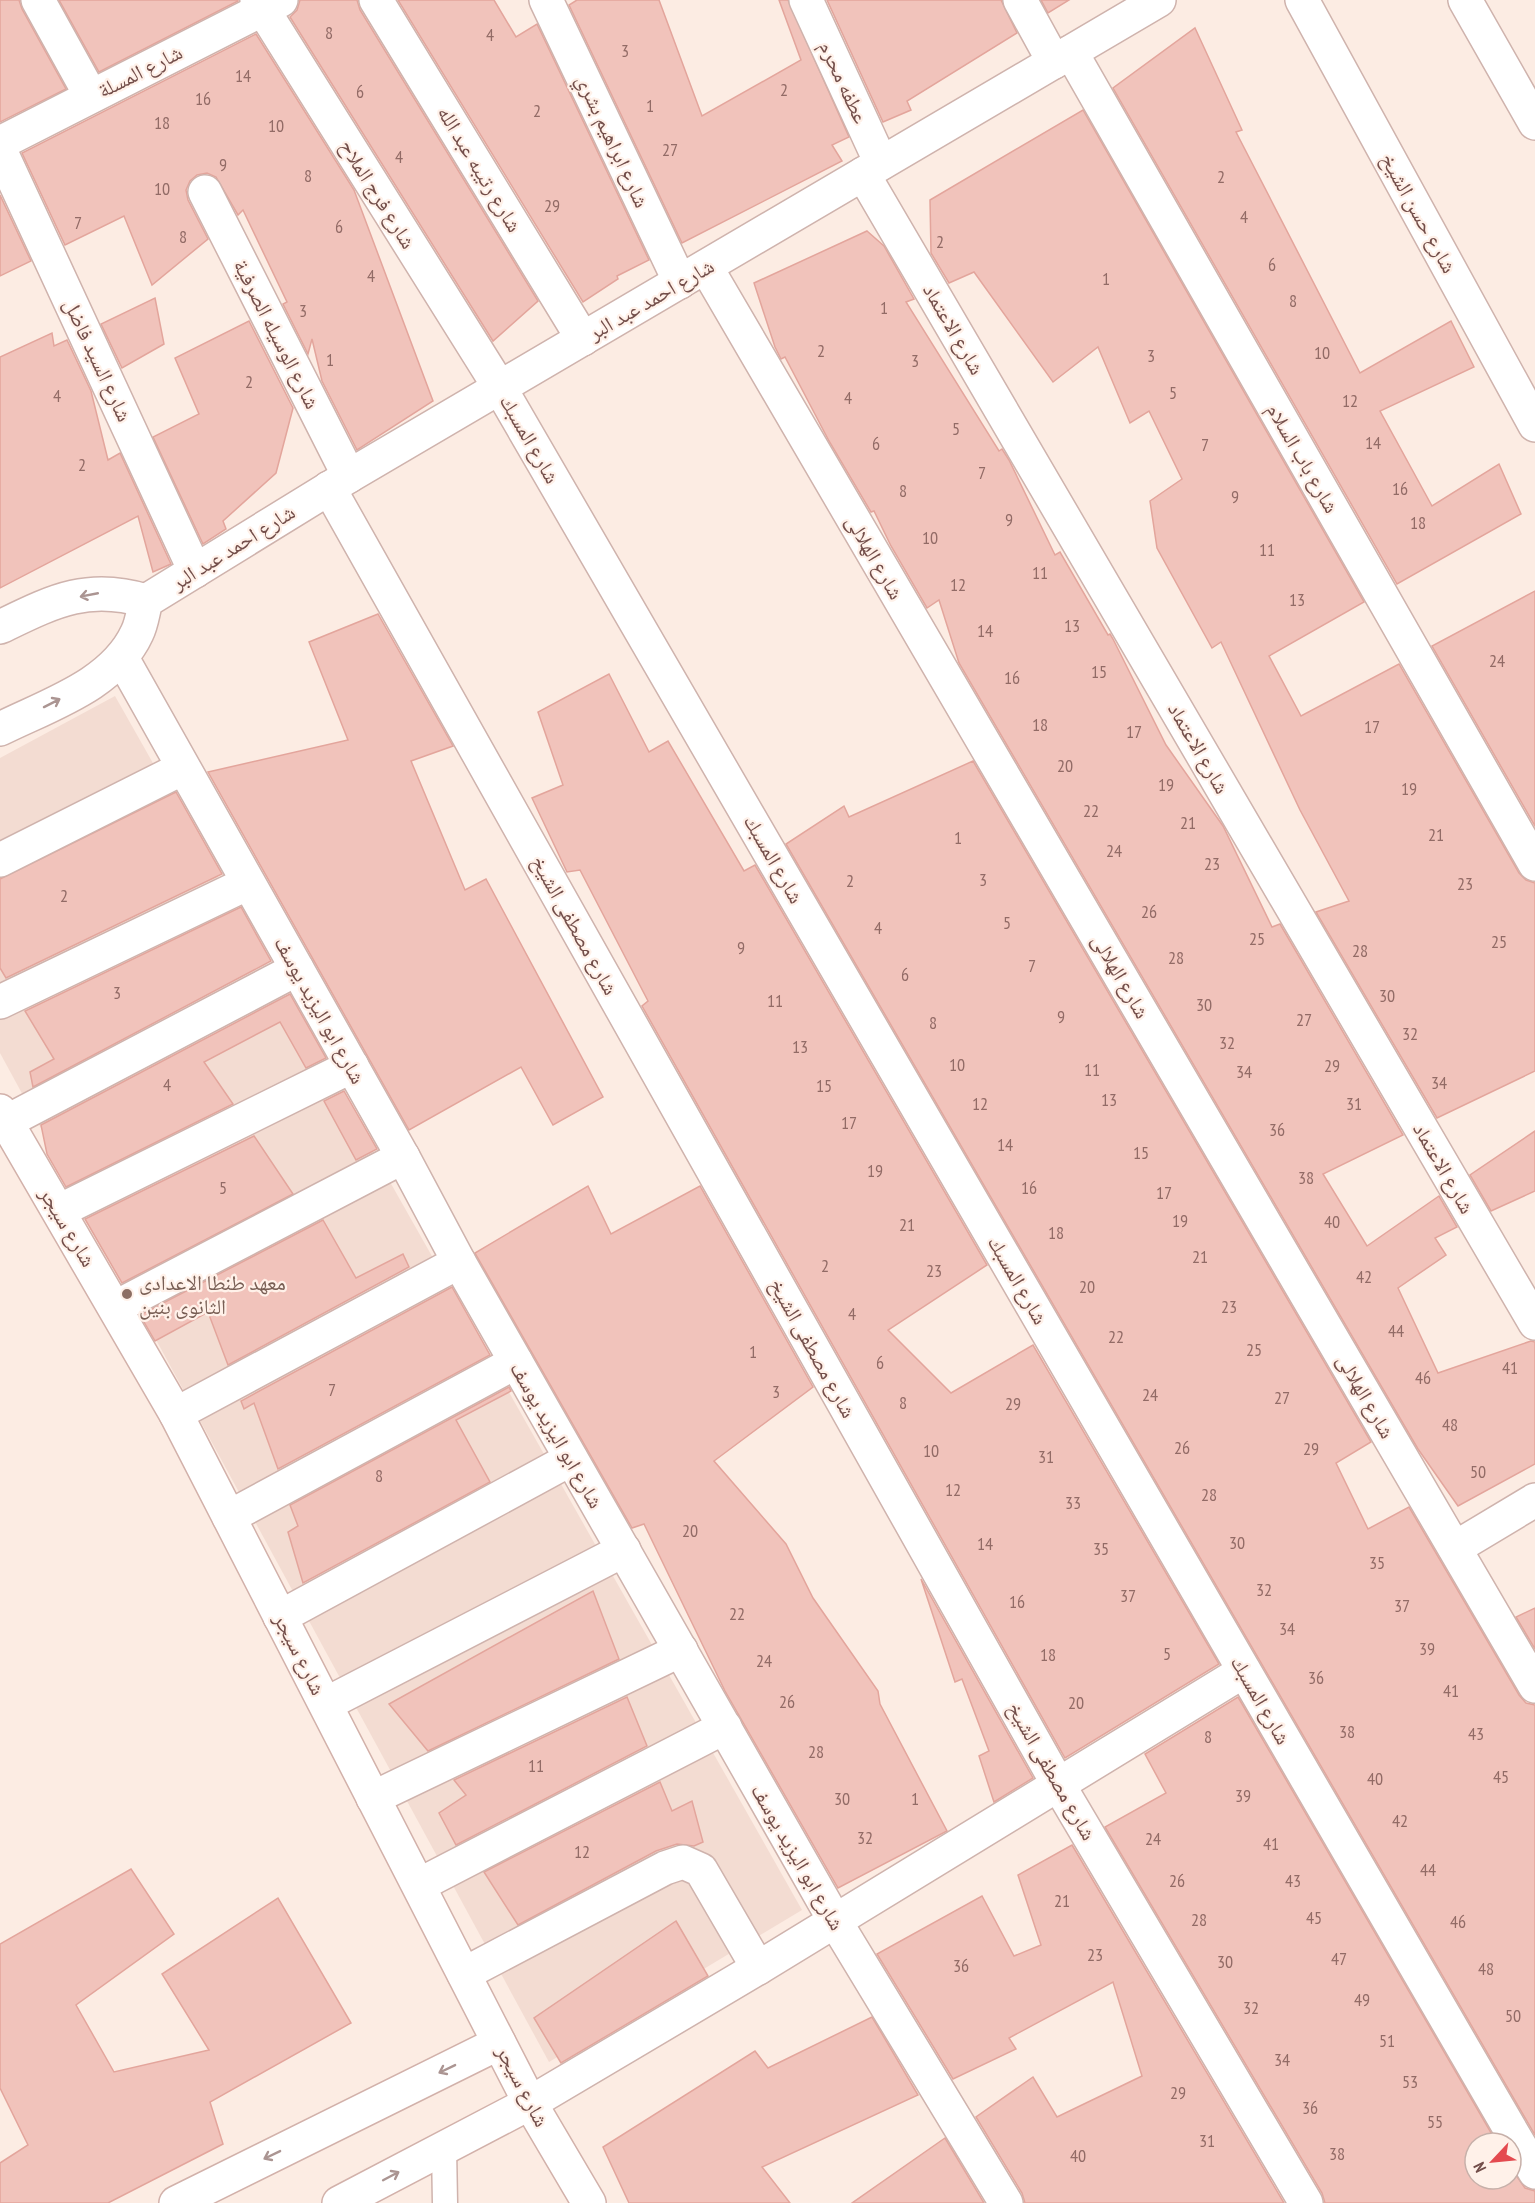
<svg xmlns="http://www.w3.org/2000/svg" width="1535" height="2203" font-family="'PT Sans Narrow','Noto Naskh Arabic',sans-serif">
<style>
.residential{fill:#f3dcd2}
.building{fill:#f1c3bb;stroke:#e3a59c;stroke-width:1.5}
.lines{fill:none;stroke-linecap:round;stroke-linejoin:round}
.lane-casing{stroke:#cfb3ad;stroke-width:27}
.street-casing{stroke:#cfb3ad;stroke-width:36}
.secondary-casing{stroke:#d2b1aa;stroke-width:36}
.lane{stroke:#fff;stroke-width:24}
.street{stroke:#fff;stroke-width:33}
.secondary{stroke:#fff;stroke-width:33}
.oneway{stroke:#ab9592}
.education-dot{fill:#8d6e63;stroke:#fff1e9;stroke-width:2}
.labels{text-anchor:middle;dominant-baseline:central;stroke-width:4.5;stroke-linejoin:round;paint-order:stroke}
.number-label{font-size:18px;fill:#926b66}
.street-label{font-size:21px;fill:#734e4a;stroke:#fff1e9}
.education-label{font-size:21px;fill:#785e54;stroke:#fff1e9;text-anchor:start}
</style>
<rect width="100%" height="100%" fill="#fcece3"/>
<!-- residential -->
<path class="residential" d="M115 696 802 1910 549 2062 0 1053V758Z"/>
<!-- building -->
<g class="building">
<path d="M0 0H19L22 9 66 89 0 122Z"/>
<path d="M59 0H238V1L99 72Z"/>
<path d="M300 0H357L360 10 538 301 493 341 290 17 297 10Z"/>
<path d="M398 0H494L516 37 537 24 649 260 617 276 618 279 583 302Z"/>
<path d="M577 0H659L702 116 801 60 779 0H788L849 137 832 145 842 161 682 243 569 5Z"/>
<path d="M827 0H1001L1017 33 907 101 911 110 883 122Z"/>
<path d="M1041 0H1069L1048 13Z"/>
<path d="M1195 28 1242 130 1236 132 1360 373 1451 321 1474 367 1380 411 1432 506 1499 464 1521 514 1397 584 1113 88Z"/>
<path d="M256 34 354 190 433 401 357 450 322 381 312 339 308 354 283 304 287 302 243 210 238 215 216 177 207 173 197 175 190 181 186 190 188 200 208 239 152 285 124 216 65 245 22 153Z"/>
<path d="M1083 110 1364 602 1269 656 1301 716 1399 664 1519 873 1526 880 1535 883V1071L1437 1118 1316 912 1349 901 1300 810 1221 642 1212 648 1157 548 1150 501 1182 479 1149 411 1130 423 1098 347 1053 382 974 272 949 283 931 253 930 200Z"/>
<path d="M0 195 31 261 0 276Z"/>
<path d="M867 231 884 246 914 299 906 302 999 451 1002 449 1009 460 1055 555 1060 552 1108 635 1110 634 1113 639 1166 745 1223 826 1272 927 1280 924 1403 1135 1323 1174 1367 1246 1439 1196 1457 1227 1435 1238 1446 1255 1398 1288 1438 1373 1531 1341 1535 1342V1464L1458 1506 1418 1449 959 663 939 600 927 608 891 546 874 511 871 512 829 441 785 357 781 359 775 347 754 283Z"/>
<path d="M155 298 164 344 122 368 101 324Z"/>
<path d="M249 321 293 408 276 473 223 521 226 529 203 544 153 437 199 414 175 358Z"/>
<path d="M52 333 54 346 67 340 91 391 108 460 120 453 171 564 153 572 138 516 0 588V357Z"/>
<path d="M1535 591V826L1432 646Z"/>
<path d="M378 614 453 746 411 761 465 890 486 879 603 1097 553 1125 521 1067 409 1130 208 772 348 740 309 642Z"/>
<path d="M609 674 649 752 668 741 744 871 755 865 987 1265 888 1330 951 1393 1033 1345 1219 1664 1065 1758 642 1006 648 1001 580 870 567 872 532 798 563 785 538 712Z"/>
<path d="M973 761 1371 1442 1336 1463 1368 1529 1409 1507 1519 1695 1526 1703 1535 1705V2135L786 844 844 806 849 817Z"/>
<path d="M176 792 222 874 6 978 0 968V879Z"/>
<path d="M241 907 271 961 33 1087 30 1072 54 1059 25 1011Z"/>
<path d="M290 994 326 1058 306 1068 280 1022 204 1062 233 1104 66 1187 47 1154 41 1125Z"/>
<path d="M344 1091 377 1149 356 1160 324 1101Z"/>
<path d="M1535 1131V1191L1491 1211 1470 1175Z"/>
<path d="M254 1136 293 1194 122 1283 85 1219Z"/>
<path d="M588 1186 611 1234 700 1186 813 1387 714 1461 786 1544 813 1598 878 1691 880 1704 947 1831 838 1888 725 1691 644 1524 632 1528 475 1253Z"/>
<path d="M323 1220 356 1278 403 1254 409 1267 228 1365 208 1312 155 1341 140 1315Z"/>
<path d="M452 1287 490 1355 278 1469 254 1403 244 1409 241 1401Z"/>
<path d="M509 1387 511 1391 456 1420 490 1482 303 1583 288 1532 298 1526 290 1505Z"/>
<path d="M921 1579 1033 1778 994 1802 979 1756 989 1751 962 1679 955 1682Z"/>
<path d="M593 1591 619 1659 428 1751 389 1704Z"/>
<path d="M1535 1608V1649L1516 1617Z"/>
<path d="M627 1697 647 1746 456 1845 439 1813 466 1795 454 1780Z"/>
<path d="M1238 1697 1497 2143H1475V2179H1511V2168L1525 2188 1535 2191V2203H1325L1322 2193 1105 1827 1166 1793 1145 1754Z"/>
<path d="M660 1782 672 1811 692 1801 703 1842 694 1846 677 1844 656 1851 518 1925 484 1872Z"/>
<path d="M1072 1845 1284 2203H1025L1022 2193 976 2117 1033 2077 1057 2117 1142 2076 1113 1982 1009 2038 1016 2049 953 2079 877 1954 982 1896 1014 1956 1041 1945 1018 1875Z"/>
<path d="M131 1869 174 1934 76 2005 114 2072 209 2050 162 1974 278 1898 351 2023 210 2102 223 2144 108 2203H0V2163L28 2145 0 2088V1944Z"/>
<path d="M676 1921 708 1976 561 2063 534 2018Z"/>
<path d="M872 2017 918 2095 762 2167 790 2203H629L603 2147 755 2051 768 2068Z"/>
<path d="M945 2138 984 2203H852Z"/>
</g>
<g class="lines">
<!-- lane casing -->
<g class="lane-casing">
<path id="lane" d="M444 2148 445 2203"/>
</g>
<!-- street casing -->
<g class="street-casing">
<g id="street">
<path d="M38 0 91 96"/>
<path d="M257 0 500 388 1535 2172"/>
<path d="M376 0 583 339"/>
<path d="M546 0 680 282"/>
<path d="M806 0 881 163"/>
<path d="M1020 0 1054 62"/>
<path d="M1302 0 1535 425"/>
<path d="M1465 0 1535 123"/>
<path d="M1071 52 1535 864"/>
<path d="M0 143 281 0"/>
<path d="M0 150 195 571"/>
<path d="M863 174 1535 1323"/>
<path d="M205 192 349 476"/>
<path d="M706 267 1535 1686"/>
<path d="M329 488 1058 1784 1306 2203"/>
<path d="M0 627C52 602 87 583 146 601"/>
<path d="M122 658 403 1157 459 1262 835 1921 1006 2203"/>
<path d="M0 729C48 705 113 685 137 633 142 623 143 611 146 601L349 476 1159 0"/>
<path d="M0 860 183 768"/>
<path d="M0 1002 248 883"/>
<path d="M6 1122 297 969"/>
<path d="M59 1211 352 1066"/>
<path d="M116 1307 403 1157"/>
<path d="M176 1414 459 1262"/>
<path d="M229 1517 516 1362"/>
<path d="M1455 1548 1535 1500"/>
<path d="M280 1617 571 1459"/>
<path d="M326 1704 624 1550"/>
<path d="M373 1798 681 1650"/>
<path d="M419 1885 725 1727"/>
<path d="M464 1974 665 1868 683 1862 701 1870 758 1968"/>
<path d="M530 2103 758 1968 1244 1671"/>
</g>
</g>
<!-- secondary casing -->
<g class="secondary-casing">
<g id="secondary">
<path d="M0 1111 176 1414 530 2103 589 2203"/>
<path d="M176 2203 499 2043"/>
<path d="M339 2203 530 2103"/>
</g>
</g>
<!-- lane -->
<use href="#lane" class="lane"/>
<!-- street -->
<use href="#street" class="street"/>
<!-- secondary -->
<use href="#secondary" class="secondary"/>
</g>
<!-- one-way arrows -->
<defs><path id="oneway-shaft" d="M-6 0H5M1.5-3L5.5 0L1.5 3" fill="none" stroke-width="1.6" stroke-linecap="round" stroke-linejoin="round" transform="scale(1.5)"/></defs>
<g class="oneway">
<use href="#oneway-shaft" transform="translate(89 595) rotate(169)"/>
<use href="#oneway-shaft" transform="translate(52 703) rotate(-27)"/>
<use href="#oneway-shaft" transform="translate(447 2069) rotate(154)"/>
<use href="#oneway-shaft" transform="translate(272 2155) rotate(154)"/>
<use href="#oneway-shaft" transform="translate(391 2176) rotate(-28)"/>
</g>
<!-- markers -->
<circle class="education-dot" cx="127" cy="1294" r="6"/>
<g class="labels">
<!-- number labels -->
<g class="number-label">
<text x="329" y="32">8</text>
<text x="490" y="34">4</text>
<text x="625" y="50">3</text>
<text x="243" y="75">14</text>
<text x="784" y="89">2</text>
<text x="360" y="91">6</text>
<text x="203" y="98">16</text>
<text x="650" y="105">1</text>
<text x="537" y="110">2</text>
<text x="162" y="122">18</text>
<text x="276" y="125">10</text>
<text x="670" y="149">27</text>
<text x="399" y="156">4</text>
<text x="223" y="164">9</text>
<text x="308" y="175">8</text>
<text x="1221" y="176">2</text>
<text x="162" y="188">10</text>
<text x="552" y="205">29</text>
<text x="1244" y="216">4</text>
<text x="78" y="222">7</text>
<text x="339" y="226">6</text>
<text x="183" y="236">8</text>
<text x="940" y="241">2</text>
<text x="1272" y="264">6</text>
<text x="371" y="275">4</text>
<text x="1106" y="278">1</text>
<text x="1293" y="300">8</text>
<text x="884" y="307">1</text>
<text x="303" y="310">3</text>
<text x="821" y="350">2</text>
<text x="1322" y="352">10</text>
<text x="1151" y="355">3</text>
<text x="330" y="359">1</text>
<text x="915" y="360">3</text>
<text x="249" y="381">2</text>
<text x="1173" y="392">5</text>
<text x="57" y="395">4</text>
<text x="848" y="397">4</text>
<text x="1350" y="400">12</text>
<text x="956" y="428">5</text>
<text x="1373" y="442">14</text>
<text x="876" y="443">6</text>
<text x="1205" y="444">7</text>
<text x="82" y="464">2</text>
<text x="982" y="472">7</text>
<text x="1400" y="488">16</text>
<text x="903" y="490">8</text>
<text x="1235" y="496">9</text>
<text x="1009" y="519">9</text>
<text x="1418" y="522">18</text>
<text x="930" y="537">10</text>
<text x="1267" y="549">11</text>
<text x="1040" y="572">11</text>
<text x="958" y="584">12</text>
<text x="1297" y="599">13</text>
<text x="1072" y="625">13</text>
<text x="985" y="630">14</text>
<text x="1497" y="660">24</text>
<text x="1099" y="671">15</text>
<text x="1012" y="677">16</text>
<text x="1040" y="724">18</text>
<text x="1372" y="726">17</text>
<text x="1134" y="731">17</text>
<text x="1065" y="765">20</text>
<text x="1166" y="784">19</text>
<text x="1409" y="788">19</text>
<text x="1091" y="810">22</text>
<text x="1188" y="822">21</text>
<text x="1436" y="834">21</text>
<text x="958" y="837">1</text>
<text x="1114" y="850">24</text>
<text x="1212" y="863">23</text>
<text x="983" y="879">3</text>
<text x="850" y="880">2</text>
<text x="1465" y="883">23</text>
<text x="64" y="895">2</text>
<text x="1149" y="911">26</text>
<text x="1007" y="922">5</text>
<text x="878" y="927">4</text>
<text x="1257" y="938">25</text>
<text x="1499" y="941">25</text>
<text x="741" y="947">9</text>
<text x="1360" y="950">28</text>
<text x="1176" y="957">28</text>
<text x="1032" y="965">7</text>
<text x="905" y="974">6</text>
<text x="117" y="992">3</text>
<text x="1387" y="995">30</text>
<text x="775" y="1000">11</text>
<text x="1204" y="1004">30</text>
<text x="1061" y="1016">9</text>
<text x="1304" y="1019">27</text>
<text x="933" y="1022">8</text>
<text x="1410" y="1033">32</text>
<text x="1227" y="1042">32</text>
<text x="800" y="1046">13</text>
<text x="957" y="1064">10</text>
<text x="1332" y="1065">29</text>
<text x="1092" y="1069">11</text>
<text x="1244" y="1071">34</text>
<text x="1439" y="1082">34</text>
<text x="167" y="1084">4</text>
<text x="824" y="1085">15</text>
<text x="1109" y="1099">13</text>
<text x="980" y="1103">12</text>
<text x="1354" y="1103">31</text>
<text x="849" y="1122">17</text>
<text x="1277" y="1129">36</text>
<text x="1005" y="1144">14</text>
<text x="1141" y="1152">15</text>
<text x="875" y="1170">19</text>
<text x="1306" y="1177">38</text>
<text x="223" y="1187">5</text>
<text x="1029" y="1187">16</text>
<text x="1164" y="1192">17</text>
<text x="1180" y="1220">19</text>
<text x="1332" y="1221">40</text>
<text x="907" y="1224">21</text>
<text x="1056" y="1232">18</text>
<text x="1200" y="1256">21</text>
<text x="825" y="1265">2</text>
<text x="934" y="1270">23</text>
<text x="1364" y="1276">42</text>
<text x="1087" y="1286">20</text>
<text x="1229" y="1306">23</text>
<text x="852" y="1313">4</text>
<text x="1396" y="1330">44</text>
<text x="1116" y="1336">22</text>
<text x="1254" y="1349">25</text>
<text x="753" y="1351">1</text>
<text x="880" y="1362">6</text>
<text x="1510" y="1367">41</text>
<text x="1423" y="1377">46</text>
<text x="332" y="1389">7</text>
<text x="776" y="1391">3</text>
<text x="1150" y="1394">24</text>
<text x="1282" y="1397">27</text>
<text x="903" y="1402">8</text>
<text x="1013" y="1403">29</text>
<text x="1450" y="1424">48</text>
<text x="1182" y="1447">26</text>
<text x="1311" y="1448">29</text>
<text x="931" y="1450">10</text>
<text x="1046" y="1456">31</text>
<text x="1478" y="1471">50</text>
<text x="379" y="1475">8</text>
<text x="953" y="1489">12</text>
<text x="1209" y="1494">28</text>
<text x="1073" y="1502">33</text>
<text x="690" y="1530">20</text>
<text x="1237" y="1542">30</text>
<text x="985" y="1543">14</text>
<text x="1101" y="1548">35</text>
<text x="1377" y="1562">35</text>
<text x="1264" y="1589">32</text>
<text x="1128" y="1595">37</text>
<text x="1017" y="1601">16</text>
<text x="1402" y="1605">37</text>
<text x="737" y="1613">22</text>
<text x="1287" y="1628">34</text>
<text x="1427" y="1648">39</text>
<text x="1167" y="1653">5</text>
<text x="1048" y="1654">18</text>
<text x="764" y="1660">24</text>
<text x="1316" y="1677">36</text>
<text x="1451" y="1690">41</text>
<text x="787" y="1701">26</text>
<text x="1076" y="1702">20</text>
<text x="1347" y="1731">38</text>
<text x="1476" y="1733">43</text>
<text x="1208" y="1736">8</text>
<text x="816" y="1751">28</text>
<text x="536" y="1765">11</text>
<text x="1501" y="1776">45</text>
<text x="1375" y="1778">40</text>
<text x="1243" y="1795">39</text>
<text x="842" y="1798">30</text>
<text x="915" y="1798">1</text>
<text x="1400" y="1820">42</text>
<text x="865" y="1837">32</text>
<text x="1153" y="1838">24</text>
<text x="1271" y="1843">41</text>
<text x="582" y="1851">12</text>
<text x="1428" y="1869">44</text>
<text x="1177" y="1880">26</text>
<text x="1293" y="1880">43</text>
<text x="1062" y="1900">21</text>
<text x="1314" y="1917">45</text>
<text x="1199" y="1919">28</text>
<text x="1458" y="1921">46</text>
<text x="1095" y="1954">23</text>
<text x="1339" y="1958">47</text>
<text x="1225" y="1961">30</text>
<text x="961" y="1965">36</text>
<text x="1486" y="1968">48</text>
<text x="1362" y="1999">49</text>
<text x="1251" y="2007">32</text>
<text x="1513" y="2015">50</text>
<text x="1387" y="2040">51</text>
<text x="1282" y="2059">34</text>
<text x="1410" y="2081">53</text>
<text x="1178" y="2092">29</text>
<text x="1310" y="2107">36</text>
<text x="1435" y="2121">55</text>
<text x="1207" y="2140">31</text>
<text x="1337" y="2153">38</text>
<text x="1078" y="2155">40</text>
</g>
<!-- street labels -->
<g class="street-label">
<text transform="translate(140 71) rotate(-27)">شارع المسلة</text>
<text transform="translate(844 82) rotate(65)">عطفه محرم</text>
<text transform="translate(613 141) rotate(65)">شارع ابراهيم بشري</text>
<text transform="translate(480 169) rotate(59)">شارع رتيبه عبد الله</text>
<text transform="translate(378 194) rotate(58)">شارع فرج الملاح</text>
<text transform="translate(1419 213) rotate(61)">شارع حسن الشيخ</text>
<text transform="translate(651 299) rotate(-30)">شارع احمد عبد البر</text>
<text transform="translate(954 329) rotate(60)">شارع الاعتماد</text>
<text transform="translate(277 334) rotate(63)">شارع الوسيله الصرفية</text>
<text transform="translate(98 360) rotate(65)">شارع السيد فاضل</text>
<text transform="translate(530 439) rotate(60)">شارع المسبك</text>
<text transform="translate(1303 458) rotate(60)">شارع باب السلام</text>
<text transform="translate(233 547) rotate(-32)">شارع احمد عبد البر</text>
<text transform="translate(875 557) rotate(60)">شارع الهلالى</text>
<text transform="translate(1199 748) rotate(60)">شارع الاعتماد</text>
<text transform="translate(774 859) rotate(60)">شارع المسبك</text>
<text transform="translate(575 925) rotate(61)">شارع مصطفى الشيخ</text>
<text transform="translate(1121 976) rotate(60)">شارع الهلالى</text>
<text transform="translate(320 1010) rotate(61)">شارع ابو اليزيد يوسف</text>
<text transform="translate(1444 1168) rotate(60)">شارع الاعتماد</text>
<text transform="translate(68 1227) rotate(59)">شارع سيجر</text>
<text transform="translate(1018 1280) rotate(60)">شارع المسبك</text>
<text transform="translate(813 1348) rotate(61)">شارع مصطفى الشيخ</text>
<text transform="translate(1366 1396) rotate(60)">شارع الهلالى</text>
<text transform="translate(557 1435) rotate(60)">شارع ابو اليزيد يوسف</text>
<text transform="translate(300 1654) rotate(63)">شارع سيجر</text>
<text transform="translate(1261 1700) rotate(60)">شارع المسبك</text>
<text transform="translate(1052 1771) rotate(60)">شارع مصطفى الشيخ</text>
<text transform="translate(798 1857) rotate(60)">شارع ابو اليزيد يوسف</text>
<text transform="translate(523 2086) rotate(62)">شارع سيجر</text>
</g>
<!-- education labels -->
<g class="education-label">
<text x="139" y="1282">معهد طنطا الاعدادى<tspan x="139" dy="24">الثانوى بنين</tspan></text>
</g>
</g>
<!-- north arrow -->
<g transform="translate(1493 2161) rotate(244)"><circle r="28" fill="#fff1e9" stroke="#c7b0a9" stroke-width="1.5"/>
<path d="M0-4.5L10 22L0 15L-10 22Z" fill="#e44a4f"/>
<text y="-9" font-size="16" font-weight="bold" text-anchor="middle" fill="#734e4a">N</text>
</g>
</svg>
